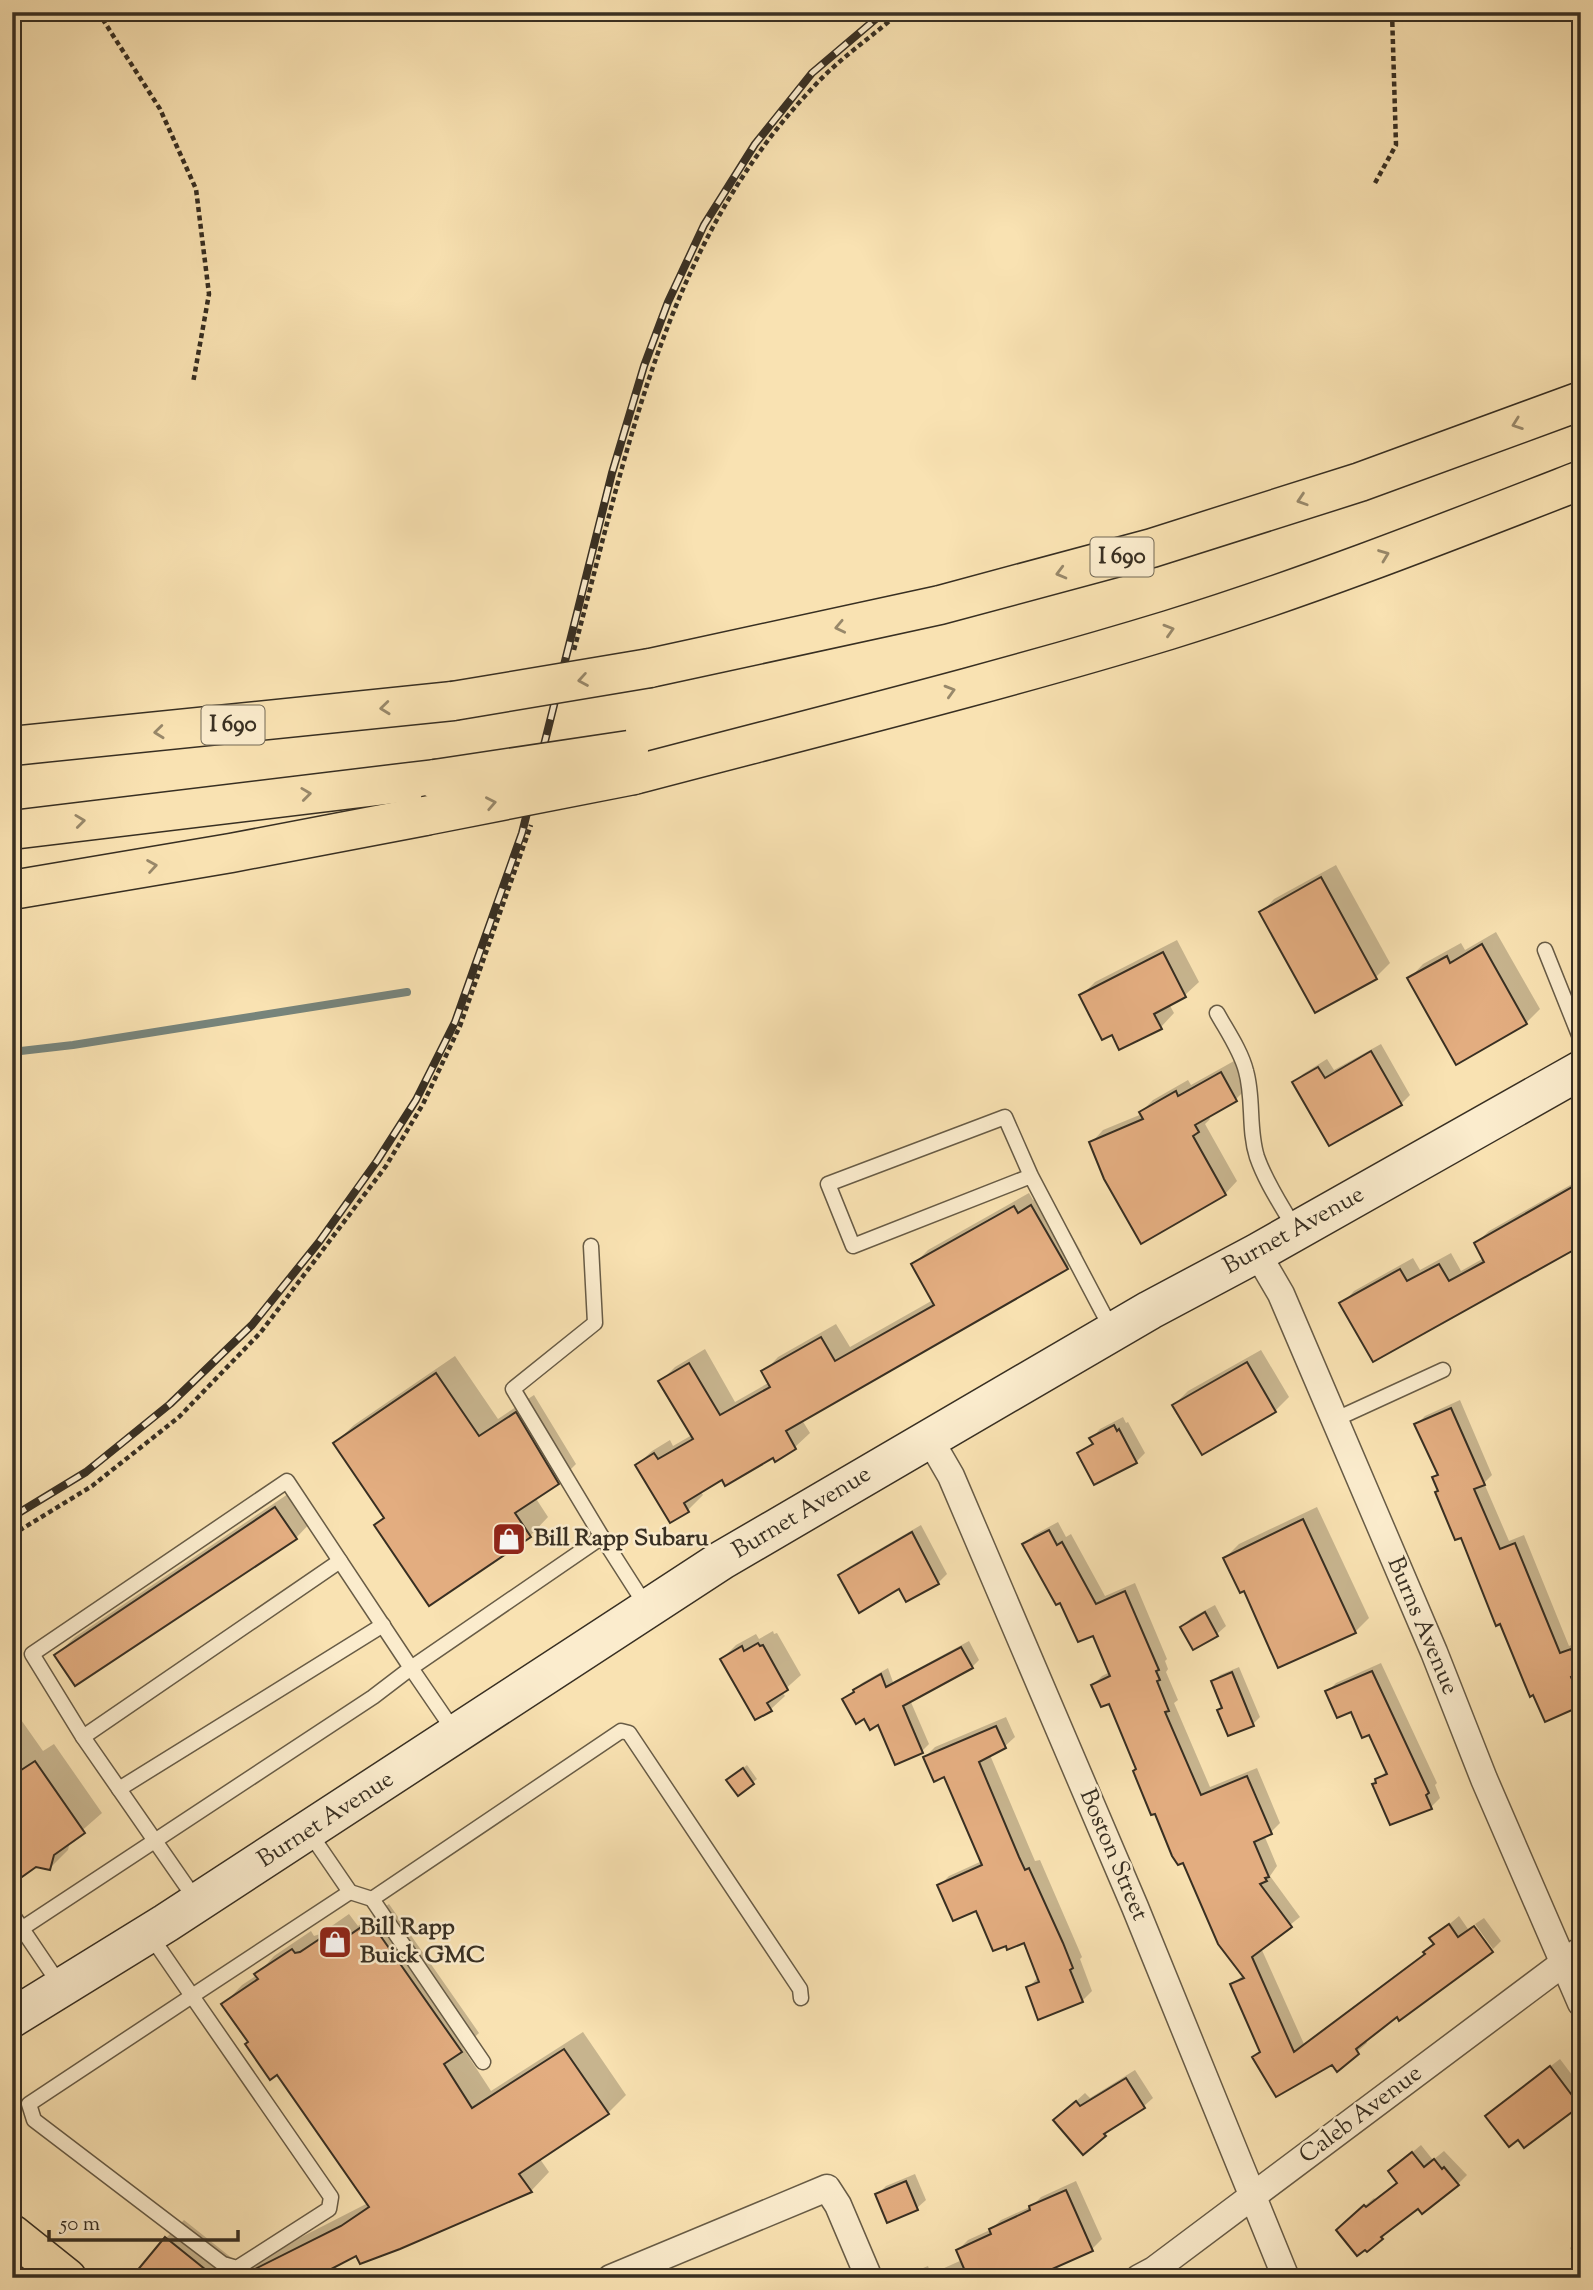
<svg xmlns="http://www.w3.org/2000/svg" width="1593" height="2290" font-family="'Sorts Mill Goudy',serif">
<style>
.shadow{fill:#0003}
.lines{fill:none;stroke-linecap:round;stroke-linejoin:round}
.stream{stroke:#77847b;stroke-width:8}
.building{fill:#e3ad80;stroke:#382f22;stroke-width:2}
.lane-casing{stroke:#685c46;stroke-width:17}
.street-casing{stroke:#685c46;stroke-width:29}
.secondary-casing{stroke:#382f22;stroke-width:41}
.primary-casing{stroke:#382f22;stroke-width:41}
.highway-casing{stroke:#382f22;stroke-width:41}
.path{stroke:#382f22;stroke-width:4.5;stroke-dasharray:5 3.5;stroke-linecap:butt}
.lane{stroke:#fbeccd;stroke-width:14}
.street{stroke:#fbeccd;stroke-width:26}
.secondary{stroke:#fbeccd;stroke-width:38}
.primary{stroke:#f9e2b2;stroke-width:38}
.highway{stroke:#f9e2b2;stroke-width:38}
.rail-casing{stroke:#382f22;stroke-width:8}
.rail{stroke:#fbeccd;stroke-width:5;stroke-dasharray:16;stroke-linecap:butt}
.highway-bridge-casing{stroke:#382f22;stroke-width:41;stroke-linecap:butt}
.highway-bridge{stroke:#f9e2b2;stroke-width:38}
.oneway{stroke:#98886a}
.labels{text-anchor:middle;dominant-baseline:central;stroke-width:5;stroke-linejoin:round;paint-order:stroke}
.shield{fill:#fbeccd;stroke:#726855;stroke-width:2}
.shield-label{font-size:23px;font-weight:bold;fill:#382f22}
.street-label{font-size:24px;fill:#382f22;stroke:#fbeccd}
.poi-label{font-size:24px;font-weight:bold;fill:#382f22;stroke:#fbeccd;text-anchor:start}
</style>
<rect width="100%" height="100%" fill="#f9e2b2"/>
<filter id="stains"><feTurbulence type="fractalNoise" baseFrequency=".00286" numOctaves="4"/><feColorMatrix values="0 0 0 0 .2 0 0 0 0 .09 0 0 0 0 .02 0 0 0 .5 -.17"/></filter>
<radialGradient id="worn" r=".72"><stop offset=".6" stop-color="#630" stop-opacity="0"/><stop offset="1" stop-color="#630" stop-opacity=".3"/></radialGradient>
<!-- shadow -->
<g class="shadow">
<path d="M1336 865 1390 963 1376 977 1316 1011 1261 913 1274 899Z"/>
<path d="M1496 932 1540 1009 1526 1023 1410 978 1423 964 1461 943 1465 950Z"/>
<path d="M1177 940 1199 982 1185 995 1169 1004 1174 1013 1161 1027 1112 1033 1081 996 1095 982Z"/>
<path d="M1381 1044 1410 1095 1401 1104 1294 1083 1303 1074 1327 1059 1334 1070Z"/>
<path d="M1234 1061 1248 1087 1236 1099 1208 1115 1210 1119 1205 1124 1237 1181 1225 1194 1142 1241 1091 1143 1103 1130 1142 1114 1141 1112 1153 1100 1188 1080 1191 1085Z"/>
<path d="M1581 1179V1247L1579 1245 1373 1360 1342 1304 1354 1291 1413 1258 1420 1270 1451 1253 1461 1271 1484 1258 1476 1243 1489 1231Z"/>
<path d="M1046 1192 1082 1253 1067 1268 802 1420 810 1433 795 1447 723 1478 700 1491 703 1495 688 1510 670 1521 637 1465 652 1451 670 1440 673 1446 692 1435 660 1382 675 1367 705 1349 735 1402 770 1382 764 1372 778 1357 836 1324 850 1347 933 1300 913 1265 928 1250 1029 1193 1033 1200Z"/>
<path d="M1261 1350 1289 1397 1275 1411 1174 1405 1188 1391Z"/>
<path d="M455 1356 498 1419 534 1395 576 1464 558 1482 535 1497 548 1517 530 1536 376 1525 385 1516 335 1443 354 1425Z"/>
<path d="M1460 1400 1492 1475 1484 1483 1509 1541 1524 1535 1569 1646 1580 1641 1581 1643V1705L1501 1622 1435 1478 1439 1474 1416 1425 1425 1416Z"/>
<path d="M1123 1417 1126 1423 1128 1422 1145 1453 1136 1462 1079 1453 1093 1442 1092 1438 1100 1429Z"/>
<path d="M294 1490 314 1519 296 1538 56 1655 75 1637Z"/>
<path d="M1317 1507 1369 1618 1355 1632 1245 1589 1225 1558 1239 1544Z"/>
<path d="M1058 1522 1066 1537 1071 1534 1105 1596 1135 1583 1167 1659 1165 1661 1168 1669 1166 1672 1178 1700 1174 1703 1210 1787 1257 1768 1280 1823 1271 1832 1264 1835 1277 1866 1270 1876 1300 1917 1261 1948 1304 2044 1426 1953 1435 1943 1432 1939 1459 1916 1468 1929 1472 1926 1490 1951 1397 2015 1365 2040 1367 2043 1337 2069 1332 2063 1261 2051 1232 1985 1243 1975 1138 1768 1110 1702 1093 1685 1102 1676 1110 1672 1093 1633 1061 1600 1025 1544 1034 1535Z"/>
<path d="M921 1525 947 1574 938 1583 900 1587 841 1575 849 1567Z"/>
<path d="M1215 1605 1226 1626 1217 1634 1182 1627 1191 1618Z"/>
<path d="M773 1631 774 1634 777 1633 801 1675 782 1692 785 1696 771 1709 722 1659 736 1645 756 1634 759 1639Z"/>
<path d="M969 1641 979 1660 972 1667 910 1700 929 1744 922 1751 879 1723 865 1717 844 1700 862 1683 888 1668 893 1682Z"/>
<path d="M1381 1663 1437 1783 1435 1785 1440 1798 1431 1807 1374 1784 1386 1771 1370 1732 1352 1710 1327 1692 1336 1683Z"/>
<path d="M1239 1667 1260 1717 1253 1724 1219 1710 1223 1706 1213 1682 1220 1675Z"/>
<path d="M12 1707 43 1751 54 1744 102 1813 70 1841 68 1850 50 1868 36 1865 12 1881Z"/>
<path d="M1006 1717 1015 1737 1004 1747 990 1755 1029 1847 1035 1861 1040 1860 1082 1957 1080 1959 1092 1991 1082 2001 1028 1988 1038 1977 1025 1941 939 1886 949 1876 982 1861 945 1775 925 1757 935 1747Z"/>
<path d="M747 1765 757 1779 738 1794 732 1777Z"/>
<path d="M389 1904 479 2033 463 2048 491 2091 583 2032 626 2095 608 2113 540 2159 549 2172 531 2191 361 2262 357 2254 310 2278H137L166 2238 184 2220 243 2267 368 2203 277 2073 250 2042 224 2004 242 1985 257 1975 274 1956 311 1931 314 1936 320 1934 349 1914 358 1926Z"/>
<path d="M1484 1918 1501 1941 1493 1949 1475 1924Z"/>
<path d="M1560 2059 1581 2087V2103L1518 2138 1496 2108Z"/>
<path d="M1135 2070 1153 2098 1144 2106 1113 2126 1104 2135 1055 2120 1085 2093 1090 2098Z"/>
<path d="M1421 2145 1433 2160 1444 2151 1467 2175 1458 2184 1418 2207 1382 2238 1347 2221 1374 2198 1376 2200 1398 2182 1390 2171Z"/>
<path d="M915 2174 926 2200 917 2208 888 2220 877 2195 886 2186Z"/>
<path d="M1076 2181 1102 2239 1092 2249 1020 2278H899L928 2266 931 2274 962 2260 958 2250 968 2240 990 2230 1001 2220 1032 2206 1041 2197Z"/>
<path d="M1581 2238V2266L1579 2267 1570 2248Z"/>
</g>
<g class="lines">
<!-- stream -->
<path class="stream" d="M12 1052 73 1045 407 992"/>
</g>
<!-- building -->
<g class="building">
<path d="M1321 877 1377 979 1315 1013 1259 912Z"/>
<path d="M1482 944 1527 1024 1456 1065 1407 978 1447 956 1450 963Z"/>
<path d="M1163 952 1186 997 1154 1014 1162 1029 1119 1050 1112 1035 1102 1040 1079 995Z"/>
<path d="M1371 1051 1402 1105 1329 1146 1292 1082 1318 1067 1325 1078Z"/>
<path d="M1221 1072 1237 1101 1195 1125 1199 1132 1193 1136 1226 1195 1141 1244 1104 1179 1089 1142 1143 1119 1139 1112 1176 1091 1178 1096Z"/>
<path d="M1581 1182V1246L1373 1362 1339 1303 1400 1269 1407 1281 1439 1264 1449 1281 1484 1262 1474 1243Z"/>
<path d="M1031 1205 1068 1269 786 1431 796 1449 775 1462 773 1458 725 1486 722 1480 684 1503 689 1512 670 1523 635 1465 654 1453 658 1459 693 1439 658 1381 689 1363 720 1415 770 1387 761 1371 821 1337 835 1361 934 1305 911 1264 1014 1206 1018 1213Z"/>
<path d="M1247 1362 1276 1412 1202 1455 1172 1405Z"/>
<path d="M436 1373 479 1436 516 1412 559 1484 515 1513 531 1537 429 1606 374 1525 384 1518 333 1443Z"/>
<path d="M1451 1408 1485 1485 1474 1489 1500 1549 1515 1543 1560 1653 1571 1649 1581 1671 1571 1677 1581 1700V1706L1545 1722 1533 1695 1530 1697 1500 1624 1496 1626 1461 1538 1455 1540 1435 1492 1438 1491 1432 1477 1438 1475 1414 1424Z"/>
<path d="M1114 1425 1117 1431 1119 1429 1137 1463 1094 1485 1077 1453 1093 1444 1089 1438Z"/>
<path d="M275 1507 297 1539 75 1686 54 1655Z"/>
<path d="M1303 1519 1356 1633 1278 1668 1244 1591 1240 1593 1223 1558Z"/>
<path d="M1049 1530 1057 1545 1062 1542 1096 1604 1125 1591 1159 1670 1156 1671 1160 1680 1157 1681 1169 1711 1165 1712 1201 1795 1247 1776 1272 1834 1254 1842 1269 1877 1265 1878 1267 1881 1260 1884 1292 1927 1252 1957 1294 2052 1425 1954 1423 1952 1434 1944 1429 1938 1449 1924 1458 1937 1474 1926 1493 1952 1399 2021 1397 2017 1356 2049 1359 2054 1337 2072 1332 2065 1276 2097 1252 2057 1260 2052 1230 1984 1244 1978 1218 1944 1183 1863 1178 1865 1172 1856 1155 1814 1151 1815 1133 1771 1136 1769 1109 1704 1101 1707 1091 1685 1110 1676 1093 1636 1078 1642 1060 1603 1056 1605 1022 1544Z"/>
<path d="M912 1532 939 1584 906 1602 899 1589 859 1613 838 1575Z"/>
<path d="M1205 1612 1218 1636 1193 1650 1180 1627Z"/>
<path d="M758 1643 760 1646 763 1645 788 1690 767 1703 772 1711 755 1720 720 1659 742 1646 744 1651Z"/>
<path d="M961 1647 973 1668 903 1706 923 1753 895 1765 878 1725 870 1730 864 1719 856 1724 842 1699 854 1692 853 1690 881 1674 886 1687Z"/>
<path d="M1372 1671 1429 1793 1426 1795 1432 1809 1390 1825 1372 1784 1376 1783 1375 1779 1387 1774 1369 1735 1362 1738 1351 1712 1337 1718 1325 1691Z"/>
<path d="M1232 1672 1254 1726 1228 1736 1217 1710 1222 1708 1211 1681Z"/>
<path d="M996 1726 1006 1748 979 1762 1019 1857 1025 1870 1029 1868 1063 1943 1073 1968 1070 1970 1083 2002 1038 2020 1026 1987 1039 1982 1024 1943 1007 1950 1006 1946 993 1951 976 1911 953 1921 937 1885 982 1865 944 1777 934 1782 923 1757Z"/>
<path d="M35 1761 85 1833 54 1855 50 1870 36 1867 12 1884V1776Z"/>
<path d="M743 1768 754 1784 738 1796 726 1780Z"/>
<path d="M370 1921 462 2052 444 2064 472 2108 564 2049 609 2114 519 2174 532 2192 400 2249 360 2264 356 2256 314 2278H237L341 2226 369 2207 277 2075 270 2080 245 2044 248 2042 221 2004 258 1979 254 1974 292 1949 295 1953 300 1952 330 1932 338 1943Z"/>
<path d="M1550 2066 1580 2106 1524 2148 1518 2140 1509 2147 1485 2116Z"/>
<path d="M1126 2078 1145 2108 1104 2134 1106 2136 1083 2155 1053 2120 1076 2101 1080 2106Z"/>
<path d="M1412 2152 1424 2167 1434 2159 1442 2169 1444 2167 1459 2185 1422 2214 1418 2209 1381 2237 1383 2239 1367 2252 1365 2250 1357 2256 1336 2230 1364 2205 1366 2207 1397 2183 1388 2171Z"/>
<path d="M906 2181 918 2210 887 2223 875 2194Z"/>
<path d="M1066 2190 1093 2251 1032 2278H968L956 2250 991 2234 989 2229 1030 2210 1029 2206Z"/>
<path d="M165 2237 216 2278H131Z"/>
</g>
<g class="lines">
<!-- lane casing -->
<g class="lane-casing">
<g id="lane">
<path d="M1545 950 1581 1040"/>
<path d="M1217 1013C1227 1031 1241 1051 1246 1071 1254 1099 1248 1129 1257 1157 1266 1183 1282 1206 1295 1229"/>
<path d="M1031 1176 853 1246 828 1184 1005 1117 1031 1176 1112 1330"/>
<path d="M591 1246 595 1323 513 1389 602 1537 648 1609"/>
<path d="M1334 1420 1443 1370"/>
<path d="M454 1731 411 1668 602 1537"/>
<path d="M83 1737 340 1561"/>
<path d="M119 1789 383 1625"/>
<path d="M350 1892 372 1899 621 1731 629 1733 800 1989 801 1998"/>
<path d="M372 1899 483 2062"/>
<path d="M12 1914 60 1985"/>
<path d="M12 1935 373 1697 411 1668 287 1481 32 1654 83 1737 196 1900"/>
<path d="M150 1935 192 1996 350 1892 309 1832"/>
<path d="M192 1996 331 2197 329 2209 237 2268 223 2264 34 2120 29 2104Z"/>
</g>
</g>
<!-- street casing -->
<g class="street-casing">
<g id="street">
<path d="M1257 1253 1281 1294 1434 1652 1484 1779 1581 2003"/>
<path d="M929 1438 951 1476 1135 1907 1286 2278"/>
<path d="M611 2278 827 2188 838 2205 869 2278"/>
<path d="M1139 2278 1154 2270 1581 1950"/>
</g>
</g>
<!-- secondary casing -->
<g class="secondary-casing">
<path id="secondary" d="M12 2018 166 1923 722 1560 1150 1310 1257 1253 1581 1070"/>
</g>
<!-- primary casing -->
<g class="primary-casing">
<path id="primary" d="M12 2234 67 2278"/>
</g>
<!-- highway casing -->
<g class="highway-casing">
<g id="highway">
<path d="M650 668 940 605 1152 548 1360 482 1581 401"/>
<path d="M12 746 453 701"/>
<path d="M634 775C812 728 992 684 1169 630 1308 587 1445 533 1581 480"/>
<path d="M12 830 435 779"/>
<path d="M12 890 231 853 425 816"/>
</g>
</g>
<!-- path -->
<g class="path">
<path d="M98 12 160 109 196 189 209 294 193 383"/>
<path d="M1375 183 1396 145 1392 12"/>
<path d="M574 650C620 480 655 296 761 150 778 126 799 102 819 81 843 56 874 35 900 12"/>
<path d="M12 1535 92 1486 179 1417 261 1332 386 1166 423 1104 460 1026 531 825"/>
</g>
<!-- lane -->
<use href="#lane" class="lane"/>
<!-- street -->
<use href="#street" class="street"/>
<!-- secondary -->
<use href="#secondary" class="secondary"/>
<!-- primary -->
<use href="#primary" class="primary"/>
<!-- highway -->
<use href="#highway" class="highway"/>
<!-- rail casing -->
<g class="rail-casing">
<path id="rail" d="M12 1517 86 1472 170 1404 252 1325 319 1242 377 1161 416 1100 455 1022 522 833 612 473 644 366 668 302 704 225 755 144 812 73 884 12"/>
</g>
<!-- rail -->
<use href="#rail" class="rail"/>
<!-- highway-bridge casing -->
<g class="highway-bridge-casing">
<g id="highway-bridge">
<path d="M453 701 650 668"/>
<path d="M435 779 629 750"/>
<path d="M425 816 634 775"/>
</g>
</g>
<!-- highway-bridge -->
<use href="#highway-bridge" class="highway-bridge"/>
</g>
<!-- one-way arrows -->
<defs><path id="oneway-chevron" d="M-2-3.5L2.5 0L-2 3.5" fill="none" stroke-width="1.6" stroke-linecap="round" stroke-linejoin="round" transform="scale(1.75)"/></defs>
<g class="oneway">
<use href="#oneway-chevron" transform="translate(1517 424) rotate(160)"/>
<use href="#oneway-chevron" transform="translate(1302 500) rotate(162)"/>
<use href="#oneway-chevron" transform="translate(1384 555) rotate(-21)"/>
<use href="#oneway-chevron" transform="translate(1061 573) rotate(165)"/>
<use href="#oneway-chevron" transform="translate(840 627) rotate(168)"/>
<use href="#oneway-chevron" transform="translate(1169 630) rotate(-17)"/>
<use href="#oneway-chevron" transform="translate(583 680) rotate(170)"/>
<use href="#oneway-chevron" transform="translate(950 691) rotate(-16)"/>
<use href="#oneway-chevron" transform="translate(385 708) rotate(174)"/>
<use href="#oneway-chevron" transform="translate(159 732) rotate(174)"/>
<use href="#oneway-chevron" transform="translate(306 794) rotate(-7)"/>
<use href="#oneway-chevron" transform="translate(491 803) rotate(-11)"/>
<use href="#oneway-chevron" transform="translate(80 821) rotate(-7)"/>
<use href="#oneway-chevron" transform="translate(152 866) rotate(-9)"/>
</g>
<!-- icons -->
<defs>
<g id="shop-square" transform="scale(1.75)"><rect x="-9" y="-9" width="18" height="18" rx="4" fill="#8f2418" stroke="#fbeccd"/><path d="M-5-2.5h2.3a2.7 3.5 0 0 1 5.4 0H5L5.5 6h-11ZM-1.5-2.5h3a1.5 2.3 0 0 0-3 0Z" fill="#fff"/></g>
</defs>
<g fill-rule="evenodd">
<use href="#shop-square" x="509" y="1539"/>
<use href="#shop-square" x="335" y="1942"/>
</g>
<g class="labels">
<!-- shield labels -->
<g class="shield">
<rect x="1090.5" y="537.5" width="63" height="39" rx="5"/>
<rect x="201.5" y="705.5" width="63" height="39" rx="5"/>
</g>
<g class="shield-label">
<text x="1122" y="557">I 690</text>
<text x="233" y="725">I 690</text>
</g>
<!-- street labels -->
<g class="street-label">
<text transform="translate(1294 1231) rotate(-29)">Burnet Avenue</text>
<text transform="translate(802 1513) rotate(-31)">Burnet Avenue</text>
<text transform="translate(1422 1626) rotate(67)">Burns Avenue</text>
<text transform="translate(326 1820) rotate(-33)">Burnet Avenue</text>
<text transform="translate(1113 1855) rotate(67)">Boston Street</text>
<text transform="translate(1361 2115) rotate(-37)">Caleb Avenue</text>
</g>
<!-- poi labels -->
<g class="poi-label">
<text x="534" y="1539">Bill Rapp Subaru</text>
<text x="360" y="1928">Bill Rapp<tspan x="360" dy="28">Buick GMC</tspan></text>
</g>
</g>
<!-- margin -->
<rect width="1593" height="2290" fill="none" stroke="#f9e2b2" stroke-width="42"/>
<rect x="14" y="14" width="1565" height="2262" fill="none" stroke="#382f22" stroke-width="3.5"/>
<rect x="21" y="21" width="1551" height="2248" fill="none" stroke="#382f22" stroke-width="2"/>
<!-- scale -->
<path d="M49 2230v10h189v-10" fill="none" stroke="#382f22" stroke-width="3.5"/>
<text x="60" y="2230" font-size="21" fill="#382f22" stroke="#fbeccd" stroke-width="5" paint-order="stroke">50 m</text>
<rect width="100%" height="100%" filter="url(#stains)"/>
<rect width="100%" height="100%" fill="url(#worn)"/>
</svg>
